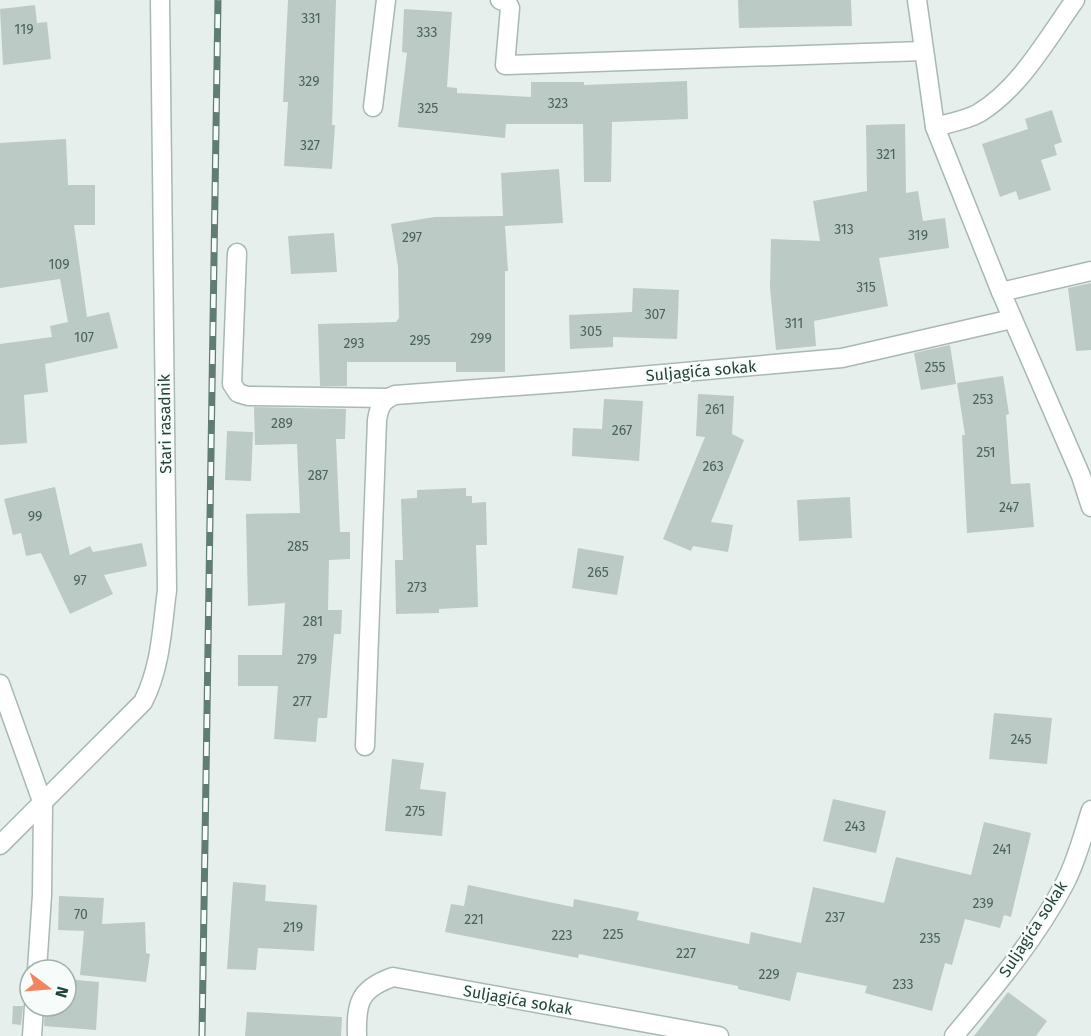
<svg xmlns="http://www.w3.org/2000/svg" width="1091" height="1036" font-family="'Fira Sans',sans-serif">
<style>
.building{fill:#bbcac4}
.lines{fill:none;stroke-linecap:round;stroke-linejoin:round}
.street-casing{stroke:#a8b8b2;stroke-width:21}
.street{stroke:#fff;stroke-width:18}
.rail-casing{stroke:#5f7d75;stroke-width:7}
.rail{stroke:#f7fbf9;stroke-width:4.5;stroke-dasharray:14;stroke-linecap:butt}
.labels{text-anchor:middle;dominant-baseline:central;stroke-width:4.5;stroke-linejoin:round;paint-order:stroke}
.number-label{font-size:14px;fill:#4a645c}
.street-label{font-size:16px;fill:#24423a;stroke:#f7fbf9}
</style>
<rect width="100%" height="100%" fill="#e6efeb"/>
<!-- building -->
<g class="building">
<path d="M288 0H336L332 125H335L332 169 284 166 288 102H283Z"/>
<path d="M738 0H851L852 26 739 28Z"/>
<path d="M35 5 37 23 47 22 51 59 3 65 0 9Z"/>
<path d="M404 9 452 12 447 87 457 88V93L531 97V82H584V85L687 81 688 119 612 122 611 182H584L583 124H506L505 138 398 127 407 53 402 52Z"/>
<path d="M1052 110 1062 142 1054 145 1057 155 1041 160 1051 190 1019 200 1016 191 1000 197 982 144 1028 129 1025 119Z"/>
<path d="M905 124 906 193 918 191 923 221 945 218 949 248 879 258 888 306 814 321 816 346 776 350 770 288 771 239 820 241 813 201 867 191 866 125Z"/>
<path d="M66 139 68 185H95V225H74L87 317 109 312 118 348 45 364 48 392 24 395 27 443 0 445V344L52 337 50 326 68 322 60 279 0 288V143Z"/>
<path d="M559 169 563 223 505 226 508 271H505V372H456V362H347V386H320L318 324 396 322 399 318 398 267 391 224 435 217 503 216 501 173Z"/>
<path d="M334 233 337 272 291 274 288 236Z"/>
<path d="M1091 283V350L1076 351 1068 288Z"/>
<path d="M633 288 679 290 677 339 613 337V347L570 349 569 315 632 312Z"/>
<path d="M950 345 956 384 921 390 914 353Z"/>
<path d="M1003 376 1009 414 1006 415 1011 484 1030 483 1034 527 967 533 962 435H965L957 383Z"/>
<path d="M698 394 734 396 732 434 744 440 711 522 733 525 728 552 693 546 691 551 663 539 705 437 696 436Z"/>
<path d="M604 399 643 401 639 461 572 456 573 428 602 429Z"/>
<path d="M254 407 346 409 345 439H336L340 532H350V559L329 560 328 610H342L341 634H334L327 718H318L316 742 274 739 278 686H238V655H282L285 603 248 606 246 514 300 513 297 444 255 445Z"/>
<path d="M227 431 253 432 251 481 225 480Z"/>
<path d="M55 487 70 555 90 546 93 552 142 543 147 566 104 575 113 594 70 614 41 553 26 556 21 533 13 535 4 499Z"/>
<path d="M466 488V496H472V503L486 502 487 545H476L478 607 439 609V613L396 614 395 560H403L401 499 417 498V490Z"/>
<path d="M850 497 852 538 799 541 797 500Z"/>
<path d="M578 548 624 556 617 595 572 588Z"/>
<path d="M994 713 1052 718 1047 764 989 759Z"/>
<path d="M392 759 424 763 420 789 446 792 442 836 385 831Z"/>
<path d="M833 799 886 811 876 853 823 841Z"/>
<path d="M984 822 1031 833 1011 917 1004 915 1000 928 965 919 952 965 945 963 932 1011 865 993 867 986 797 972 790 1001 738 989V986L579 954 578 958 445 932 451 904 464 906 468 885 573 907 574 899 639 912 637 920 749 944 751 932 801 943 813 887 884 903 896 857 971 875Z"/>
<path d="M233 882 266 885 265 901 317 905 314 951 258 948 256 970 227 969Z"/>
<path d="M59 896 104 898 102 924 145 922 146 953 150 954 146 982 80 975 84 931 58 930Z"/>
<path d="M66 979 99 982 96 1030 44 1026 45 1006H66Z"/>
<path d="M1008 992 1047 1021 1036 1036H974Z"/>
<path d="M13 1006H23L21 1025 12 1024Z"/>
<path d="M247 1012 342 1017 341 1036H245Z"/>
</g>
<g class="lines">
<!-- street casing -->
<g class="street-casing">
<g id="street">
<path d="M500 0 507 2 510 8 505 65 923 51"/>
<path d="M917 0 935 127 1001 292 1081 476 1091 507"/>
<path d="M373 107 386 0"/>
<path d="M935 127C949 123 967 120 979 113 1021 87 1047 39 1075 0"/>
<path d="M237 253 232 384 238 393 248 396 387 398"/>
<path d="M1001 292 1091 271"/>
<path d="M0 684 43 804 42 895 37 970"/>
<path d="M365 746 377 420C379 407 382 400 395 395L572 382 842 358 1012 319"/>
<path d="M0 845 143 702C161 667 162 628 167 590L160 0"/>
<path d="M32 1036 34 1006"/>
<path d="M357 1036C356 1003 359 989 393 977L719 1036"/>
<path d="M954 1036C994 988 1036 939 1065 883 1077 860 1083 835 1091 810"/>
</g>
</g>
<!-- street -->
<use href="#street" class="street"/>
<!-- rail casing -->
<g class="rail-casing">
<path id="rail" d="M202 1036 218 0"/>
</g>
<!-- rail -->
<use href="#rail" class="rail"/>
</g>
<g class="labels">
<!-- number labels -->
<g class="number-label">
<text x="311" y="18">331</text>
<text x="24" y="29">119</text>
<text x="427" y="32">333</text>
<text x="309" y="81">329</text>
<text x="558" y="103">323</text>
<text x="428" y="108">325</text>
<text x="310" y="145">327</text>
<text x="886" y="154">321</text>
<text x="844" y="229">313</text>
<text x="918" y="235">319</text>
<text x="412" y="237">297</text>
<text x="59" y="264">109</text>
<text x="866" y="287">315</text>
<text x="655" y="314">307</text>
<text x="794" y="323">311</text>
<text x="591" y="331">305</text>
<text x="84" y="337">107</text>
<text x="481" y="338">299</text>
<text x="420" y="340">295</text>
<text x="354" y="343">293</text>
<text x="935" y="367">255</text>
<text x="983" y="399">253</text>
<text x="715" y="409">261</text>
<text x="282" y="423">289</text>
<text x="622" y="430">267</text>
<text x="986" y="452">251</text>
<text x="713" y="466">263</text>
<text x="318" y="475">287</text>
<text x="1009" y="507">247</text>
<text x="35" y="516">99</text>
<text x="298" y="546">285</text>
<text x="598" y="572">265</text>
<text x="80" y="580">97</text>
<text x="417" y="587">273</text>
<text x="313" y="621">281</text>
<text x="307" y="659">279</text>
<text x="302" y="701">277</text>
<text x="1021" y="739">245</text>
<text x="415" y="811">275</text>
<text x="855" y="826">243</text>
<text x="1002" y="849">241</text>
<text x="983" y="903">239</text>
<text x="81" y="914">70</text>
<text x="835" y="917">237</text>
<text x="474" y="919">221</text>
<text x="293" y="927">219</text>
<text x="613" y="934">225</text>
<text x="562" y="935">223</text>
<text x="930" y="938">235</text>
<text x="686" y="953">227</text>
<text x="769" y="974">229</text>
<text x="903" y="984">233</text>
</g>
<!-- street labels -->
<g class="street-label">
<text transform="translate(701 371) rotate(-5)">Suljagića sokak</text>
<text transform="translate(165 424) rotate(-91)">Stari rasadnik</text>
<text transform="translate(1033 929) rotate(-57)">Suljagića sokak</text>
<text transform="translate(518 1000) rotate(10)">Suljagića sokak</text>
</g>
</g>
<!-- north arrow -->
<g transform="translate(48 988) rotate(106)"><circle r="28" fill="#f7fbf9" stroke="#a3b1ad" stroke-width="1.5"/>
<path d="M0-4.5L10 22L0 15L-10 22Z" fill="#f4845f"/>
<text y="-9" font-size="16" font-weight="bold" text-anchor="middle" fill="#24423a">N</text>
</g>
</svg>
